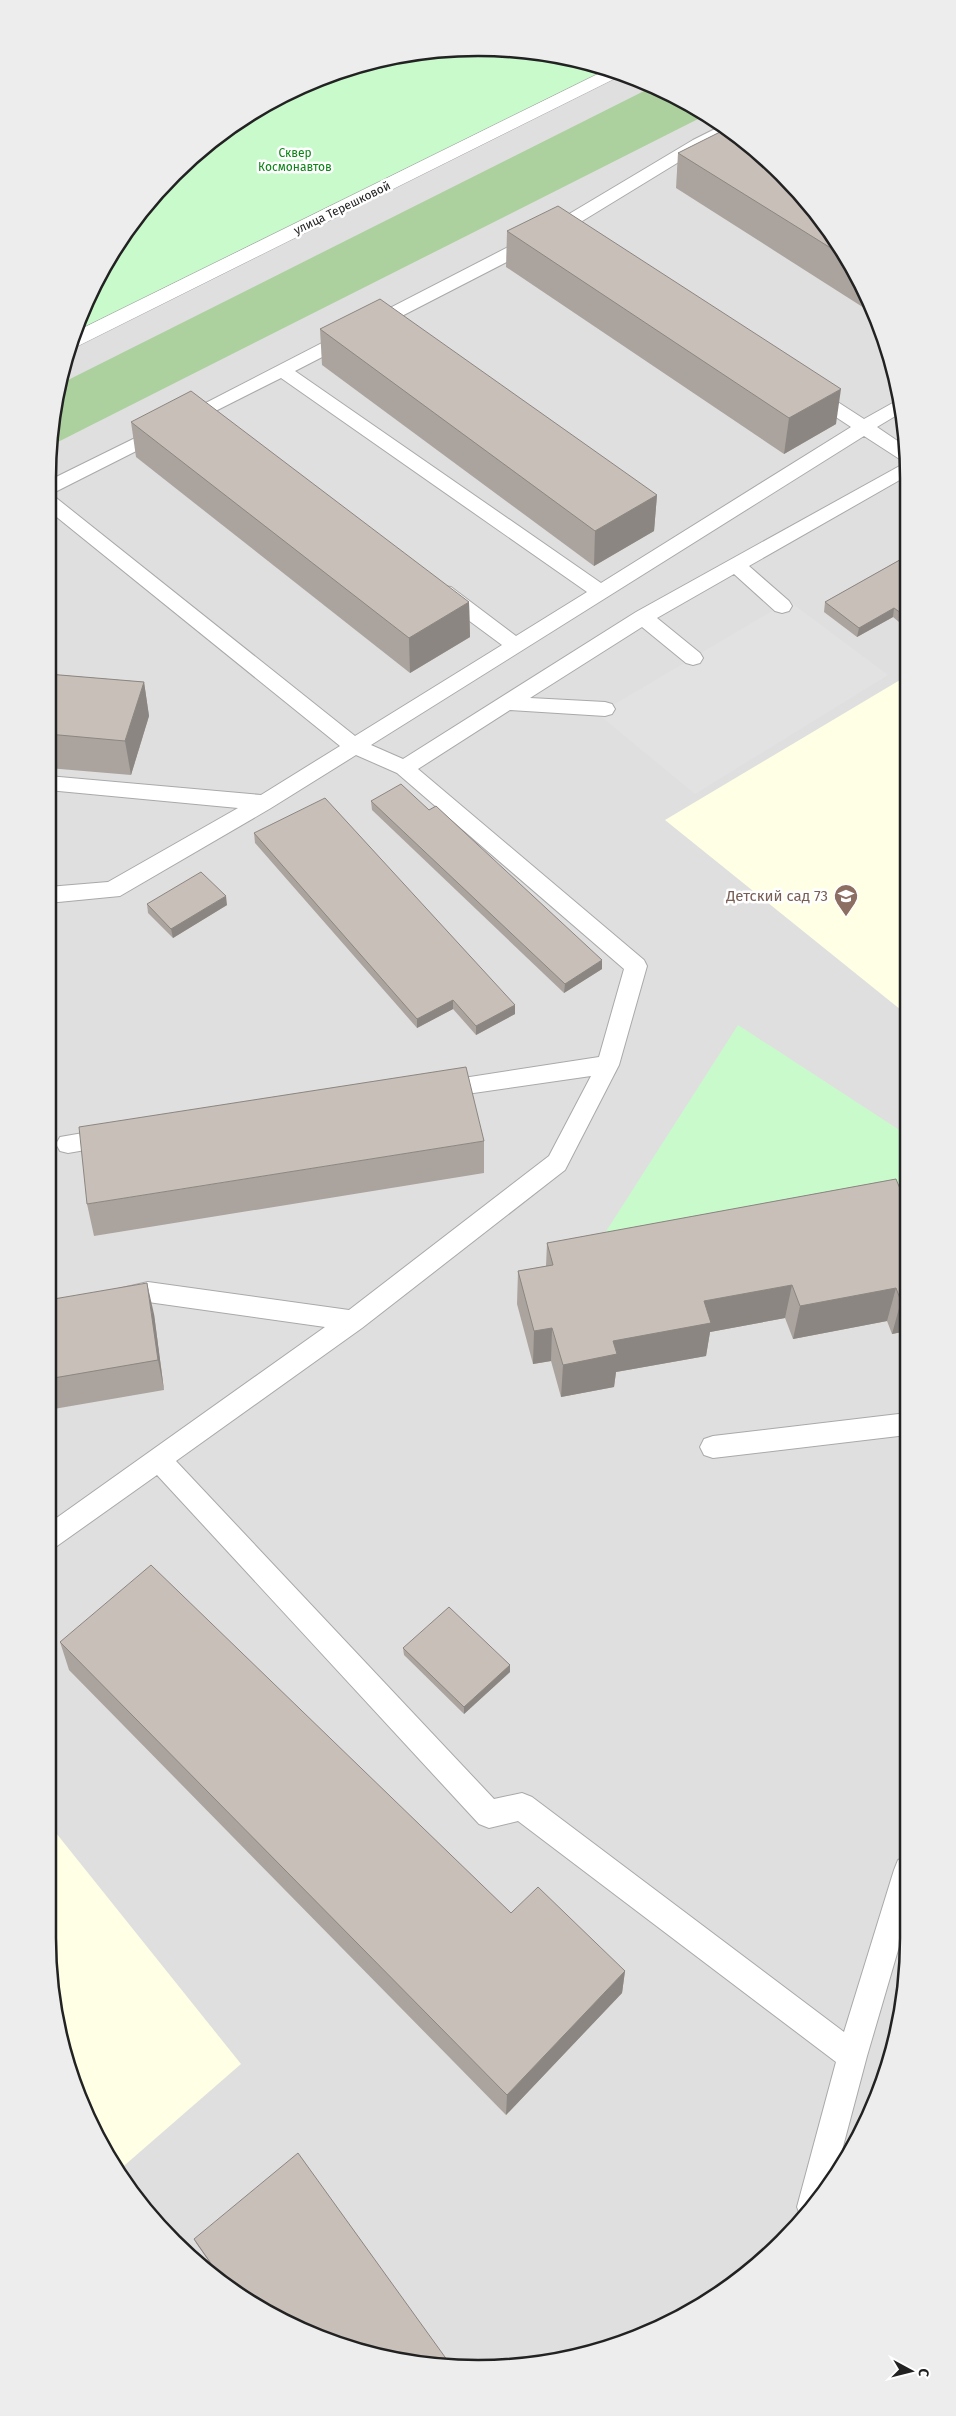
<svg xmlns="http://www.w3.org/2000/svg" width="956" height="2416" font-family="'Fira Sans',sans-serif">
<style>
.residential{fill:#e0dfdf}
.education{fill:#ffffe5}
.forest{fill:#add19e}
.park{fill:#c8facc}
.parking{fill:#e2e2e2}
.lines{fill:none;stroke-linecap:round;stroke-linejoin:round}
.lane-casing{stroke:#a9a9a9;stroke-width:2}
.street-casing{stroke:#a9a9a9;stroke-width:1}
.lane{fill:#fff;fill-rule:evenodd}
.street{fill:#fff;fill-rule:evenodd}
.wall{fill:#aba49e}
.shaded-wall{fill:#8b8681}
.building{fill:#c7bfb8;stroke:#8b8681}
.labels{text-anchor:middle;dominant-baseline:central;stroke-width:5;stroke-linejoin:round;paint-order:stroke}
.far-park-label{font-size:12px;fill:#0c8416;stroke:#fff}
.far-street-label{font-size:12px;fill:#222;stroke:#fff}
.education-label{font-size:15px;fill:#785e54;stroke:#fff;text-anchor:end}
.rim{fill:none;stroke:#222;stroke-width:2.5}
</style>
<rect width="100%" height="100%" fill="#f2efe9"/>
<!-- residential -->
<path class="residential" d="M613 73 717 120 802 194 864 288 905 422 908 1938 894 2050 864 2129 820 2200 717 2296 643 2336 562 2360 422 2365 263 2311 154 2222 105 2153 70 2077 48 1938V478L62 366 71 342Z"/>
<!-- education -->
<g class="education">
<path d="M905 677 906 1014 665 820Z"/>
<path d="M48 1823 241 2064 118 2171 105 2153 70 2077 48 1938Z"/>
</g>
<!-- forest -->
<path class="forest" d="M648 89 706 115 52 445 60 384Z"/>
<!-- park -->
<g class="park">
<path d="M506 48 590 62 613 73 71 342 92 287 137 216 194 154 263 105 340 70 422 51Z"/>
<path d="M738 1025 907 1135V1200L598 1244Z"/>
</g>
<!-- parking -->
<path class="parking" d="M789 601 888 675 695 794 598 714Z"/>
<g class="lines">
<!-- lane casing -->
<g class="lane-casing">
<g id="lane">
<path d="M723 125 732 133 705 146 561 234 295 371 601 583 851 427 804 396 801 392 804 388H816L864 419 898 400 902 412 877 427 905 446V460L898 458 864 436 371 745 403 759 636 612 905 463V477L749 566 789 601 792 606 789 611 782 613 775 611 734 574 657 618 700 653 703 658 700 663 693 665 686 663 642 627 530 698 605 702 612 704 615 709 612 714 605 716 510 710 418 769 644 960 647 966 619 1065 565 1170 362 1328 176 1461 494 1799 522 1793 532 1797 844 2032 894 1870 898 1860 908 1856V1916L867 2056 836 2173 820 2200 801 2217 797 2207 836 2062 518 1821 489 1828 479 1824 157 1475 57 1546 48 1550V1524L325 1327 148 1302 118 1308 109 1305 106 1298 109 1291 148 1282 349 1310 549 1156 591 1076 439 1098 431 1095 428 1089 431 1083 599 1057 624 969 397 773 356 755 271 808 120 896 48 903V887L108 882 238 808 48 790V776L261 795 340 746 48 510V495L55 497 355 736 502 645 437 597 434 592 437 587 444 586 451 587 516 636 587 592 281 378 55 492 48 494V481L196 408 549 226 693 140Z"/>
<path d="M112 1128 120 1130 124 1137 120 1144 68 1153 60 1151 56 1144 60 1137Z"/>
<path d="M907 1413V1435L713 1458 704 1455 700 1447 704 1439 713 1436Z"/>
</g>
</g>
<!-- street casing -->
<g class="street-casing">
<path id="street" d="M606 70 620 76 78 346 69 348 75 332Z"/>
</g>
<!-- lane -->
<use href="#lane" class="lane"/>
<!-- street -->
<use href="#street" class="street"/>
</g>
<!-- wall -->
<g class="wall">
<path d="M678 153 802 194 864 288 872 313 676 188Z"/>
<path d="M507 231 836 424 784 454 506 267Z"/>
<path d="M320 329 657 495 654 531 594 566 322 365Z"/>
<path d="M131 422 469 602 470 637 410 673 136 457Z"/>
<path d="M905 557V627L893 617 857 637 824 612 825 602Z"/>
<path d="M48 674 144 682 149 716 131 775 48 768Z"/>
<path d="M371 801 602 969 564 993 372 810Z"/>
<path d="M254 833 515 1005V1014L476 1035 453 1009 417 1028 255 843Z"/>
<path d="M147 904 227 905 173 938 148 913Z"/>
<path d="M484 1141V1173L94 1236 87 1204Z"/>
<path d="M896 1179 907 1331 892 1334 887 1321 793 1339 785 1318 710 1332 706 1356 616 1372 614 1387 561 1397 551 1361 533 1364 517 1304 518 1271 546 1266 547 1243Z"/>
<path d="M48 1300 154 1314 164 1390 48 1410Z"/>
<path d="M60 1642 511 1913 625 1971 622 1993 506 2115 69 1670Z"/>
<path d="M403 1648 510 1665V1672L464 1714 404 1655Z"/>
<path d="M194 2239 263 2311 217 2273 196 2243Z"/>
</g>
<!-- shaded-wall -->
<g class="shaded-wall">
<path d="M841 389 836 424 784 454 789 418Z"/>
<path d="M657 495 654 531 594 566 595 531Z"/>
<path d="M469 602 470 637 410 673 409 638Z"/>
<path d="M894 608 893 617 857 637 859 628Z"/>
<path d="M144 682 149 716 131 775 125 741Z"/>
<path d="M226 896 227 905 173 938 171 929Z"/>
<path d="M602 960V969L564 993 565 984Z"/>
<path d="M453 1000V1009L417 1028V1019Z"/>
<path d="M515 1005V1014L476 1035V1026Z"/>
<path d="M147 1283 154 1314 164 1390 158 1360Z"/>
<path d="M792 1285 785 1318 710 1332 706 1356 616 1372 614 1387 561 1397 563 1365 613 1341 704 1301Z"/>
<path d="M896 1288 887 1321 793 1339 800 1306Z"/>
<path d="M907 1299V1331L892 1334 901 1301Z"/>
<path d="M552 1328 551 1361 533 1364 534 1331Z"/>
<path d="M510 1665V1672L464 1714V1707Z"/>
<path d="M625 1971 622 1993 506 2115 507 2095Z"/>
</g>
<!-- building -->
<g class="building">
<path d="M726 129 731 132 802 194 842 255 678 153Z"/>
<path d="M558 206 841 389 789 418 507 231Z"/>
<path d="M380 299 657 495 595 531 320 329Z"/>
<path d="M191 391 469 602 409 638 131 422Z"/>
<path d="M905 557V616L894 608 859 628 825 602Z"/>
<path d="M48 674 144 682 125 741 48 734Z"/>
<path d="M401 784 429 810 436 806 602 960 565 984 371 801Z"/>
<path d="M325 798 515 1005 476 1026 453 1000 417 1019 254 833Z"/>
<path d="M201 872 226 896 171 929 147 904Z"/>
<path d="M466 1067 484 1141 87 1204 79 1127Z"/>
<path d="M896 1179 906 1203H907V1299L901 1301 896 1288 800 1306 792 1285 704 1301 711 1323 613 1341 617 1354 563 1365 552 1328 534 1331 518 1271 553 1265 547 1243Z"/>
<path d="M147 1283 158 1360 48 1379V1300Z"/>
<path d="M151 1565 511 1913 538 1887 625 1971 507 2095 60 1642Z"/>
<path d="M449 1607 510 1665 464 1707 403 1648Z"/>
<path d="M298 2153 450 2364 422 2365 340 2346 263 2311 219 2275 194 2239Z"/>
</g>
<!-- icons -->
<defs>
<g id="school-pin" transform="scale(1.25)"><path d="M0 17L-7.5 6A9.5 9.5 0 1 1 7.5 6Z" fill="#8d6e63" stroke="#fff"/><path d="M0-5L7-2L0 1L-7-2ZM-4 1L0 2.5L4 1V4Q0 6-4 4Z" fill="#fff"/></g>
</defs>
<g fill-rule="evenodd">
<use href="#school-pin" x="846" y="896"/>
</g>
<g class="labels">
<!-- far-park labels -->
<g class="far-park-label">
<text x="295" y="153">Сквер<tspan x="295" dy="14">Космонавтов</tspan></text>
</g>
<!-- far-street labels -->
<g class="far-street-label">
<text transform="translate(342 208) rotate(-26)">улица Терешковой</text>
</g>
<!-- education labels -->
<g class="education-label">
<text x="828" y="896">Детский сад 73</text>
</g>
</g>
<!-- crop -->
<path d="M0 0H956V2416H0ZM478 56H478A422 422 0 0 1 900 478V1938A422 422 0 0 1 478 2360H478A422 422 0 0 1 56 1938V478A422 422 0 0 1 478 56Z" fill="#ededed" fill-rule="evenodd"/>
<path class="rim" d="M478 56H478A422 422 0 0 1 900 478V1938A422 422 0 0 1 478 2360H478A422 422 0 0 1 56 1938V478A422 422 0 0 1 478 56Z"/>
<!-- north arrow -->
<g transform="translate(911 2371) rotate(97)" stroke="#ffffff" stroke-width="4" paint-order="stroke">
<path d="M0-4L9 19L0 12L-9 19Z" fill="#222222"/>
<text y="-8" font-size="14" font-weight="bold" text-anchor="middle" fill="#222222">С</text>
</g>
</svg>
